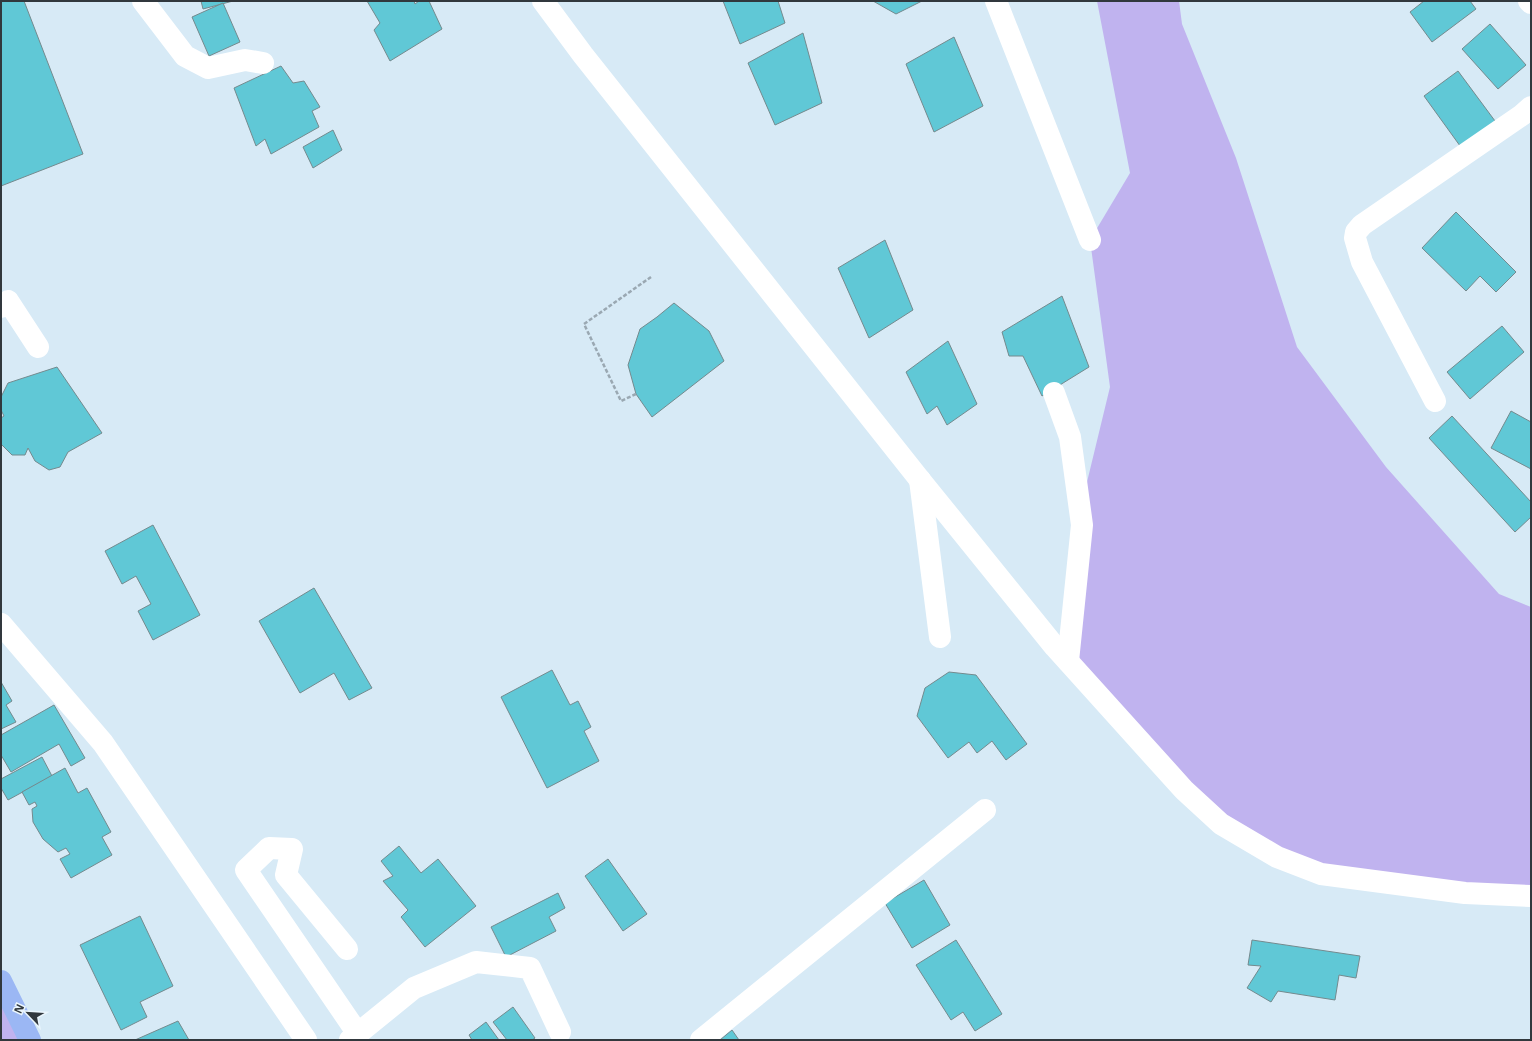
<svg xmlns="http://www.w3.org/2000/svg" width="1532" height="1041" font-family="'Noto Sans',sans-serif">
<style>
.green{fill:#c0b3ef}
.building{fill:#60c8d6;stroke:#748a8e}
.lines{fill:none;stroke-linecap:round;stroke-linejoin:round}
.path{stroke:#9aa8b2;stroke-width:2.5;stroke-dasharray:4 2;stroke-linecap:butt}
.minor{stroke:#fff;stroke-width:22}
.highway{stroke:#9bb7f4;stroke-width:22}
</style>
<rect width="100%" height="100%" fill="#d7eaf6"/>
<!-- green -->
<g class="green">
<path d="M1097 1H1179L1182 24 1236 158 1297 347 1386 467 1499 594 1531 607V902L1271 863 1063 669 1080 511 1110 387 1090 240 1130 173Z"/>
<path d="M1 981 30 1040H1Z"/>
</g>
<!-- building -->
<g class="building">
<path d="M1 1H24L83 154 1 186Z"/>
<path d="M201 1H233L203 9Z"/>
<path d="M367 1H414L415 4 419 1H429L442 29 390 61 374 30 380 23Z"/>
<path d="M723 1H778L785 23 740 44Z"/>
<path d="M873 1H922L896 14Z"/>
<path d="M1424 1H1470L1476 9 1432 42 1410 12Z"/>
<path d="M223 3 240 42 209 56 192 17Z"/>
<path d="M1490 24 1526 65 1498 89 1462 49Z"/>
<path d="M803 33 822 103 775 125 748 63Z"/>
<path d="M954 37 983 106 934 132 906 64Z"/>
<path d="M281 66 293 83 304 81 320 107 312 111 319 127 271 154 265 139 256 146 234 88Z"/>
<path d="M1458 71 1498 125 1463 150 1424 96Z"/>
<path d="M333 130 342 150 313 168 303 147Z"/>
<path d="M1456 212 1516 272 1496 292 1480 276 1466 291 1422 248Z"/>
<path d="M885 240 913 310 869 338 838 268Z"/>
<path d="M1062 296 1089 367 1042 396 1023 356H1009L1002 332Z"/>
<path d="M674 303 709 331 724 361 652 417 636 394 628 365 640 329 657 317Z"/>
<path d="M1502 326 1524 352 1470 399 1447 372Z"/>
<path d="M948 341 977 404 947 425 937 406 927 414 906 372Z"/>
<path d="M57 367 102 433 68 452 60 467 49 470 35 461 28 448 25 455H12L1 444V418L4 416 1 410V397L8 383Z"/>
<path d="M1511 411 1531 422V469L1491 448Z"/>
<path d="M1452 416 1531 502V517L1515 532 1429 438Z"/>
<path d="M153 525 200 615 153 640 138 611 151 604 136 576 122 584 105 551Z"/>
<path d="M314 588 372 688 349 700 334 673 300 693 259 621Z"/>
<path d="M552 670 570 705 578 701 591 727 584 731 599 761 547 788 501 697Z"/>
<path d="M949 672 976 675 1027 744 1006 760 992 741 977 753 969 742 948 758 917 716 925 688Z"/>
<path d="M1 682 12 701 6 705 16 722 1 729Z"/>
<path d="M54 705 85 758 71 766 59 744 11 772 1 755V735Z"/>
<path d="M42 757 52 776 8 800 1 788V779Z"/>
<path d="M65 768 78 793 87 788 111 832 102 837 112 855 71 878 60 859 70 854 66 848 58 852 43 839 33 822 32 809 37 806 35 802 29 805 22 792Z"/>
<path d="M399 846 421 873 438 859 476 906 425 947 401 917 408 910 383 881 393 876 381 861Z"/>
<path d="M608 859 647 914 623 931 585 876Z"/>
<path d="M924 880 950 925 912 948 885 903Z"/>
<path d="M558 893 565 908 549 917 556 931 506 957 491 927Z"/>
<path d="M140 916 173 986 140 1002 147 1017 121 1030 80 945Z"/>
<path d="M956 940 1002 1014 975 1031 963 1012 951 1020 916 965Z"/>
<path d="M1252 940 1360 956 1356 978 1339 975 1335 1000 1278 991 1271 1002 1247 988 1261 966 1248 965Z"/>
<path d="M513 1007 535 1038 532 1040H507L493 1022Z"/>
<path d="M178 1021 189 1040H135Z"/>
<path d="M486 1022 499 1040H472L469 1035Z"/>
<path d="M732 1030 739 1040H720Z"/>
</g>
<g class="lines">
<!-- path -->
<path class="path" d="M636 394 621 401 584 324 651 277"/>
<!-- minor -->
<g class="minor">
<path d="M143 1 185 56 208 68 245 60 263 63"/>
<path d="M543 1 583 55 920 480 1055 647 1184 790 1221 824 1277 857 1321 874 1465 893 1531 896"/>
<path d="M996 1 1090 240"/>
<path d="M1529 1 1531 3"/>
<path d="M1 307 8 301 38 347"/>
<path d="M1054 393 1070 437 1082 525 1068 661"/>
<path d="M1435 401 1362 262 1355 238 1356 232 1362 225 1522 115 1531 107"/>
<path d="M920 480 940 637"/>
<path d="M1 624 103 743 306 1040"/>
<path d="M347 949 286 875 292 849 269 848 246 870 358 1034"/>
<path d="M350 1040 414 988 476 962 530 968 560 1032"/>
<path d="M701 1040 985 810"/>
</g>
<!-- highway -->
<path class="highway" d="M1 981 30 1040"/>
</g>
<!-- border -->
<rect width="1532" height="1041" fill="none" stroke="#31383d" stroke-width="4"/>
<!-- north arrow -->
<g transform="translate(28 1013) rotate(295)" stroke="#ebf6fd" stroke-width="3" paint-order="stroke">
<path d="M0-3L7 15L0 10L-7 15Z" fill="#31383d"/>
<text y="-6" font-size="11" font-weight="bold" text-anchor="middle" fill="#31383d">N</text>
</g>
</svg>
